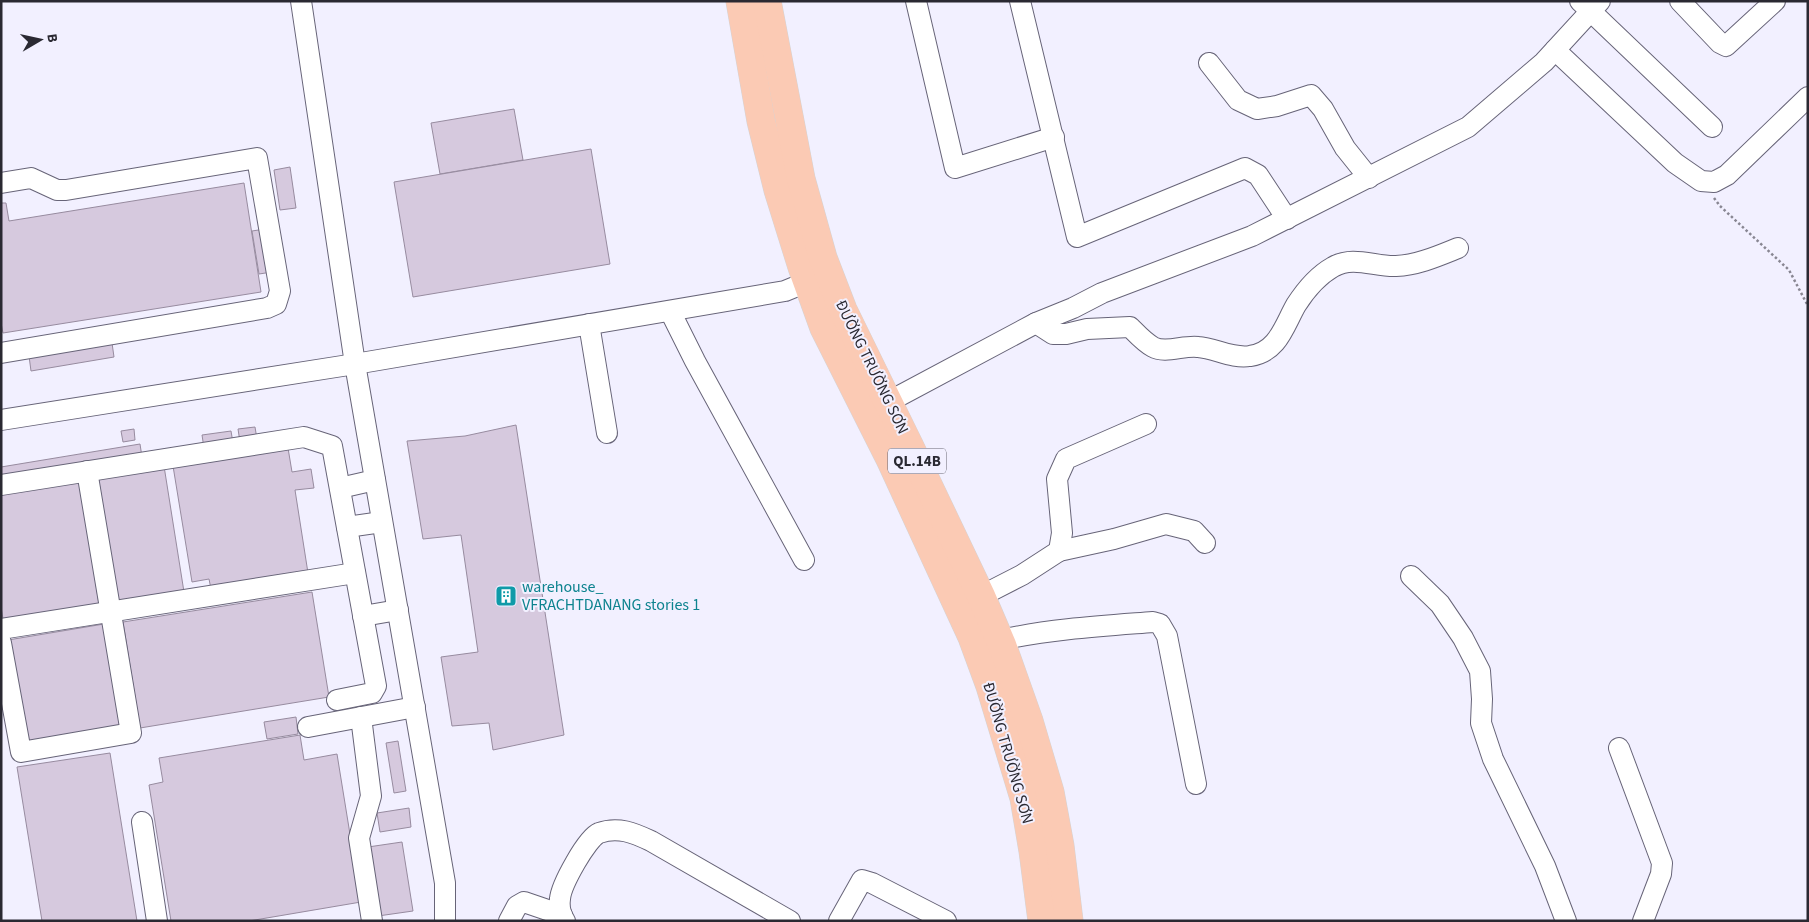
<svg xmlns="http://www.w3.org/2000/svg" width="1809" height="922" font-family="'Source Sans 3',sans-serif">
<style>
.building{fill:#d6c9de;stroke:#978b9f}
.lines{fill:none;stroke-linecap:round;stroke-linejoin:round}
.minor-casing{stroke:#676478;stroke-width:22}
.highway-casing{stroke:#d4d4d6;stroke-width:29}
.path{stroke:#888692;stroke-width:2.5;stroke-dasharray:2.5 2.5;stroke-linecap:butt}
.minor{stroke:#fff;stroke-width:20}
.highway{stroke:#fbcab4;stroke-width:28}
.labels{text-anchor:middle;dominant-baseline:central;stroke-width:4;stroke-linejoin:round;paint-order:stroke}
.shield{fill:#f2f0ff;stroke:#666570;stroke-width:1}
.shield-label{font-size:15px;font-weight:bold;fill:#2a2932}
.street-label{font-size:16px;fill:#2a2932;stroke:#f2f0ff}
.culture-label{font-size:16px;fill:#0d838f;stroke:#f2f0ff;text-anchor:start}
</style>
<rect width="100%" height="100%" fill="#f2f0ff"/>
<!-- building -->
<g class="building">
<path d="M514 109 523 160 440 174 431 123Z"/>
<path d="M591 149 610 264 413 297 394 182Z"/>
<path d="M290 167 296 208 280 210 274 170Z"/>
<path d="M244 183 261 292 3 333 1 323V203H6L9 221Z"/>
<path d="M265 229 272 272 259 274 252 231Z"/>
<path d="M112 343 114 357 31 371 29 356Z"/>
<path d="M516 425 564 735 493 750 489 723 452 726 441 657 478 652 461 535 423 539 407 441 465 436Z"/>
<path d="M255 427 257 439 240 442 238 429Z"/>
<path d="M134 429 135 440 123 442 121 431Z"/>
<path d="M231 431 233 443 204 448 202 435Z"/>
<path d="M140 444 142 457 1 476V467Z"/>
<path d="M288 448 292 472 311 469 314 488 295 490 308 573 211 589 209 579 192 582 173 466Z"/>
<path d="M164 466 184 592 118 602 98 476Z"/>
<path d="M80 481 99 604 3 619 1 607V494Z"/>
<path d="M312 592 329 697 140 728 123 622Z"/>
<path d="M104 624 120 728 24 743 8 640Z"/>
<path d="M296 717 298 734 267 739 264 722Z"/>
<path d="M300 735 304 760 337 754 361 902 249 921H171L149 785 163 782 159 758Z"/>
<path d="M398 741 406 791 394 793 386 743Z"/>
<path d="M110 753 137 921H42L17 767Z"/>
<path d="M409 808 411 827 380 832 377 813Z"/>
<path d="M402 842 413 911 378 916 368 847Z"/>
</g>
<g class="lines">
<!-- minor casing -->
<g class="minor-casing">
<g id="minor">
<path d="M301 1 355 364 445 883V921"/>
<path d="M916 1 955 168 1054 137"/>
<path d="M1020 1 1077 237 1245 168 1258 175 1287 219"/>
<path d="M1580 1 1712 127"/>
<path d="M1680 1 1720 43 1726 46 1775 1"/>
<path d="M1555 50 1675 163 1701 181 1714 182 1727 175 1808 97"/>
<path d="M1209 63 1238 100 1257 109 1277 106 1311 95 1323 109 1345 148 1369 178"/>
<path d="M1 183 31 178 57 190H66L257 158 280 291 276 304 267 308 1 353"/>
<path d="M670 311 695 361 804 560"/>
<path d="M1036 323 1053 334H1066L1087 329 1130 327C1137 334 1144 342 1153 347 1165 354 1184 345 1198 347 1215 348 1232 359 1250 356 1278 352 1284 326 1296 305 1305 291 1317 276 1333 267 1353 255 1375 267 1396 266 1418 265 1438 256 1458 248"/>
<path d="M589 324 607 433"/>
<path d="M888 402 1036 323 1073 308 1102 293 1252 236 1468 127 1544 62 1600 1"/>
<path d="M1 420 355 364 785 291 807 282"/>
<path d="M1 485 304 437 332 446 376 686 372 693 337 700"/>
<path d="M340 488 375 480"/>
<path d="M347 527 382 522"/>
<path d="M1059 551 1114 539 1166 524 1194 531 1205 543"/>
<path d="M1411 576 1440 604 1463 638 1480 671 1482 699 1481 723 1493 759 1545 866 1566 921"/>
<path d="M981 596 1022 575 1059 551 1062 533 1057 479 1066 459 1146 424"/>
<path d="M363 616 398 610"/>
<path d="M1 629 355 573"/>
<path d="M1000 640C1051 629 1102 626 1153 622L1160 624 1167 636 1196 784"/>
<path d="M1 643 21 752 131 733 87 471"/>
<path d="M361 717 371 796 359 838 372 921"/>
<path d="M308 727 415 707"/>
<path d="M1619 748 1662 863 1661 874 1643 921"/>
<path d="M142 822 157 921"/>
<path d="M509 921 517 906 524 902 562 915"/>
<path d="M565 921C561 915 559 906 560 899 561 885 587 838 599 833 618 826 634 833 651 841L790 921"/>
<path d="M839 921 862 880 872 883 946 921"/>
</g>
</g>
<!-- highway casing -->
<g class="highway-casing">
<g id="highway">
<path d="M740 1 761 121 778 190 802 267 824 328 890 459 972 637 990 686 1024 798 1033 851 1042 921"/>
<path d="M767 1 801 179 823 258 843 310 910 447 981 596 1002 645 1029 721 1050 792 1060 846 1069 921"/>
</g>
</g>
<!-- path -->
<path class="path" d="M1714 198 1720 206 1789 270 1808 306"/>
<!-- minor -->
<use href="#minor" class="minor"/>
<!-- highway -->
<use href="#highway" class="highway"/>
</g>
<!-- icons -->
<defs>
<g id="building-square" transform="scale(1.125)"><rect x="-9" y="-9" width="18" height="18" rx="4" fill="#0f9aa8" stroke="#f2f0ff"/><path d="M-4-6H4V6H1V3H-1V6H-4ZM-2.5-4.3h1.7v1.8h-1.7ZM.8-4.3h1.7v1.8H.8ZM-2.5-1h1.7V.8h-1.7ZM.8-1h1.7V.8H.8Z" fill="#fff"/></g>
</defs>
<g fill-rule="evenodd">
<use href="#building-square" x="506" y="596"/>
</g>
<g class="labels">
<!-- shield labels -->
<rect class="shield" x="888" y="448.5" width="58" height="25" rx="4"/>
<g class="shield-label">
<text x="917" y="461">QL.14B</text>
</g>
<!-- street labels -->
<g class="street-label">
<text transform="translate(872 367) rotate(64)">ĐƯỜNG TRƯỜNG SƠN</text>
<text transform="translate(1008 753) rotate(74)">ĐƯỜNG TRƯỜNG SƠN</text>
</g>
<!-- culture labels -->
<g class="culture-label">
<text x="522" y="587">warehouse_<tspan x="522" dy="18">VFRACHTDANANG stories 1</tspan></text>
</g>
</g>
<!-- border -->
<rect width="1809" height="922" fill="none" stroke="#2a2932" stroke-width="5"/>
<!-- north arrow -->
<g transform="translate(40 40) rotate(81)" stroke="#f2f0ff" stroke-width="4" paint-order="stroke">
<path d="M0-4L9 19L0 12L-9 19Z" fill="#2a2932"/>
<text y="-8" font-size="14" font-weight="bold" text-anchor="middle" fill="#2a2932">B</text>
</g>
</svg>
